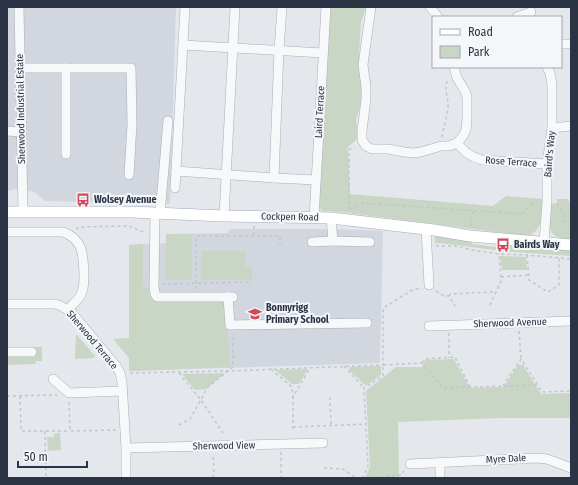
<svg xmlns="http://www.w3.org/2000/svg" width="578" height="485" font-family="'Fira Sans Condensed',sans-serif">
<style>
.built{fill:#d2d6de}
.green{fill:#c9d6c5}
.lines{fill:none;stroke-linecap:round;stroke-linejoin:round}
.minor-casing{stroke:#a9aeb7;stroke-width:10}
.major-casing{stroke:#a3abb8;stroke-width:12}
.path{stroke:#c2c5cb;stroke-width:1.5;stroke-dasharray:3 3;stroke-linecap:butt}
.minor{stroke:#f7f8fa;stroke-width:9}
.major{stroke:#fff;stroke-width:11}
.labels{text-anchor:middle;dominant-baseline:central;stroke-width:4;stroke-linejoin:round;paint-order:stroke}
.street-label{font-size:10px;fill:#2b3445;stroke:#f4f6f9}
.poi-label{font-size:10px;font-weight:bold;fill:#2b3445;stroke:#f4f6f9;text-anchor:start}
</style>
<rect width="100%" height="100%" fill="#e4e7ec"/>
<!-- built -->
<g class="built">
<path d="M7 7H176L170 204 45 201 35 192 16 189 7 191Z"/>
<path d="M229 229H335L383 231 380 363 129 371V245L166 243V234L228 233Z"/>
</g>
<!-- green -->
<g class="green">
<path d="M330 7H366L361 22 359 54 363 100 356 119 358 138 348 147 350 194 493 206 506 196 543 199C542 213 544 230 528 236L340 212 322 211 318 205Z"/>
<path d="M557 199H568L571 205V239C568 239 564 239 561 238 545 235 549 216 550 204L557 203Z"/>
<rect x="166" y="234" width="26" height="46"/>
<path d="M435 236 472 241V244L496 247V250C475 248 456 244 435 243Z"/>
<path d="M143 244V287H149V297L152 300 226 301 230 367 129 371V358L113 339 129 338V245Z"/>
<path d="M505 245 571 250V256L501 251V247L505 248Z"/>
<path d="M202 251H246V267H252V280H201Z"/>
<path d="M500 256 526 257 527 270H502Z"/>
<path d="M76 335H77L95 356 94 358 75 359Z"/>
<path d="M34 347H42V361H36L35 364 7 365V357H34Z"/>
<path d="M454 359 470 388 504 387 518 365H523L541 394 571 393V418H500L398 422 399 478H365L370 467 366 391 396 367H422L425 360Z"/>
<path d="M381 366V375L367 385H365L349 370V367Z"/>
<path d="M308 369 299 384H292L275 370Z"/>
<path d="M225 373 206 389 195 390 182 374Z"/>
<path d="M60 433 61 450 48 451 47 437H54V434Z"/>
</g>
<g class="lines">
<!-- minor casing -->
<g class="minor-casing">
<g id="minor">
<path d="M19 7 23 211"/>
<path d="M371 7 363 65 366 87V99L362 131V140L366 146 372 149H388L404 152 413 153 421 152 441 146H449L457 143 463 136 466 130 467 119V97L465 91 457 78 454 67"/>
<path d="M430 7 438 17"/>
<path d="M517 17 531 12"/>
<path d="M561 44H571"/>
<path d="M183 45 323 53"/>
<path d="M20 68H131L132 124 129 175"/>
<path d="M66 68V154"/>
<path d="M552 128 571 126"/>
<path d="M7 131 22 132"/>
<path d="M457 143C466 153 469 156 482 160L547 164"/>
<path d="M176 171 274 178 316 180"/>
<path d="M274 178 279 50 282 7"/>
<path d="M175 188 185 7"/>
<path d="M155 213 154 287 155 294 157 297H233"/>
<path d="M160 214 168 121"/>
<path d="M224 216 235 7"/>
<path d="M314 218 326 7"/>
<path d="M331 218 333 241 370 242"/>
<path d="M426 229 429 285"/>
<path d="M7 232H63C84 240 83 255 84 274 84 280 84 287 82 292 80 299 73 304 68 309"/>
<path d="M312 242 333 241"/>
<path d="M544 242 547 202V164L552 128V85L550 73 547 67"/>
<path d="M228 297 230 325 367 323"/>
<path d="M7 304H55L61 306 71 312 116 366 120 373 122 382 126 448V478"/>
<path d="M429 326 571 321"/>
<path d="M7 352H32"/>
<path d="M53 379 69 393 123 391"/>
<path d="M126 448 323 443"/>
<path d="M440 463V478"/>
<path d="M410 464 537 458 547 459 571 468"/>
</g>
</g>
<!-- major casing -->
<g class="major-casing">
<path id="major" d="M7 212H131L224 216 331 218 434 230 470 236 571 245"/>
</g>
<!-- path -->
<g class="path">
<path d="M442 137C443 126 448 116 448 105 448 96 443 88 448 80"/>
<path d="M557 204 562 210 565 221 571 222"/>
<path d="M350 209 363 203 522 214 529 206 537 202"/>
<path d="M349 210V150L354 146"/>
<path d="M254 226V236"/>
<path d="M471 226 473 210"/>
<path d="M76 229 79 227 129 226 146 233"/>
<path d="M436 246H455L477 251 499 254 527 255 571 259"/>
<path d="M527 255 529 280 548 292 559 285V258"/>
<path d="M501 277 529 275"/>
<path d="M162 284 252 282"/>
<path d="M196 289V236H280V245"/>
<path d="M436 291 444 296H449L455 306"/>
<path d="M449 296 450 294 494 292"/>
<path d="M490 305 501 281 499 249"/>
<path d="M519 331 521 359"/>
<path d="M449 333V358"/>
<path d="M422 363 425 359 455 357 470 387"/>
<path d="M344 366 364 388"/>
<path d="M271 369 292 387 293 397"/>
<path d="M130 373 229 371 383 365V308L414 289H422"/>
<path d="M179 373 201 400 223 433"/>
<path d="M503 386 521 359 537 384"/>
<path d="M7 396 57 395"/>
<path d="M20 396 21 431H70"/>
<path d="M330 397 331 426"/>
<path d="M69 402 70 431 117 430"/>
<path d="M179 425 190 419 208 387 233 367V333"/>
<path d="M293 427 366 424"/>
<path d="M293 429V397L310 368"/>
<path d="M45 431 46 478"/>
<path d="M281 452V478"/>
<path d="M324 468 343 469 356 478H359"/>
<path d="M213 478 214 471 213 454"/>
<path d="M362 478 368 467 364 388 383 376V365L422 363 443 388 537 385 542 392 571 391"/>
<path d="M368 478 401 475 404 471"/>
</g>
<!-- minor -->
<use href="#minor" class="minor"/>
<!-- major -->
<use href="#major" class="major"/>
</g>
<!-- icons -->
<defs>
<g id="bus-bare" transform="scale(1.08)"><path d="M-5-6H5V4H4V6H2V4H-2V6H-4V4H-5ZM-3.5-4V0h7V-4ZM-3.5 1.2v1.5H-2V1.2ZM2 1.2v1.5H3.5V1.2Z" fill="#d1495b" stroke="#f4f6f9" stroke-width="2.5" paint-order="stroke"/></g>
<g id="school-bare" transform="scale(1.08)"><path d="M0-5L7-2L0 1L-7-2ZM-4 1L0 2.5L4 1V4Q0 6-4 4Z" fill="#d1495b" stroke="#f4f6f9" stroke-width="2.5" paint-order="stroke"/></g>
</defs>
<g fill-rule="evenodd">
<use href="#bus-bare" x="83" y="200"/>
<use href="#bus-bare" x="503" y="245"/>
<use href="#school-bare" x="255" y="314"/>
</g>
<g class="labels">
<!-- street labels -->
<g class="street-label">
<text transform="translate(21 109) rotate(-91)">Sherwood Industrial Estate</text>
<text transform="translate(320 112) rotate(-87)">Laird Terrace</text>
<text transform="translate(550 154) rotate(-85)">Baird's Way</text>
<text transform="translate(511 162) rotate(4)">Rose Terrace</text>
<text transform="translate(290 217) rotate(1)">Cockpen Road</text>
<text transform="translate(510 323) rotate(-2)">Sherwood Avenue</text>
<text transform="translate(92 340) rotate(50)">Sherwood Terrace</text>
<text transform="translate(224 446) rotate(-1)">Sherwood View</text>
<text transform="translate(506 459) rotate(-3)">Myre Dale</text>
</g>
<!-- poi labels -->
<g class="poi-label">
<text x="94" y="200">Wolsey Avenue</text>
<text x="514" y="245">Bairds Way</text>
<text x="266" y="308">Bonnyrigg<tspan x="266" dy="12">Primary School</tspan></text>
</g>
</g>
<!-- border -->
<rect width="578" height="485" fill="none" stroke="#2b3445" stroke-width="16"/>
<!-- legend -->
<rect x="432" y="16" width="130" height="52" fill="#f4f6f9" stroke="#a4a8b1"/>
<rect x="440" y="29" width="20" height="6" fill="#ffffff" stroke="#a4a8b1"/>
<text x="468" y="36" font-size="12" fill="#2b3445">Road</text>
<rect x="440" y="46" width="20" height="12" fill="#c9d6c5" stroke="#a4a8b1"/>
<text x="468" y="56" font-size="12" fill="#2b3445">Park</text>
<!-- scale -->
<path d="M18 461v6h69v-6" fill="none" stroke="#2b3445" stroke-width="2"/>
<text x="24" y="461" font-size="12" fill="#2b3445" stroke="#f4f6f9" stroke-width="3" paint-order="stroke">50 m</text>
</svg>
